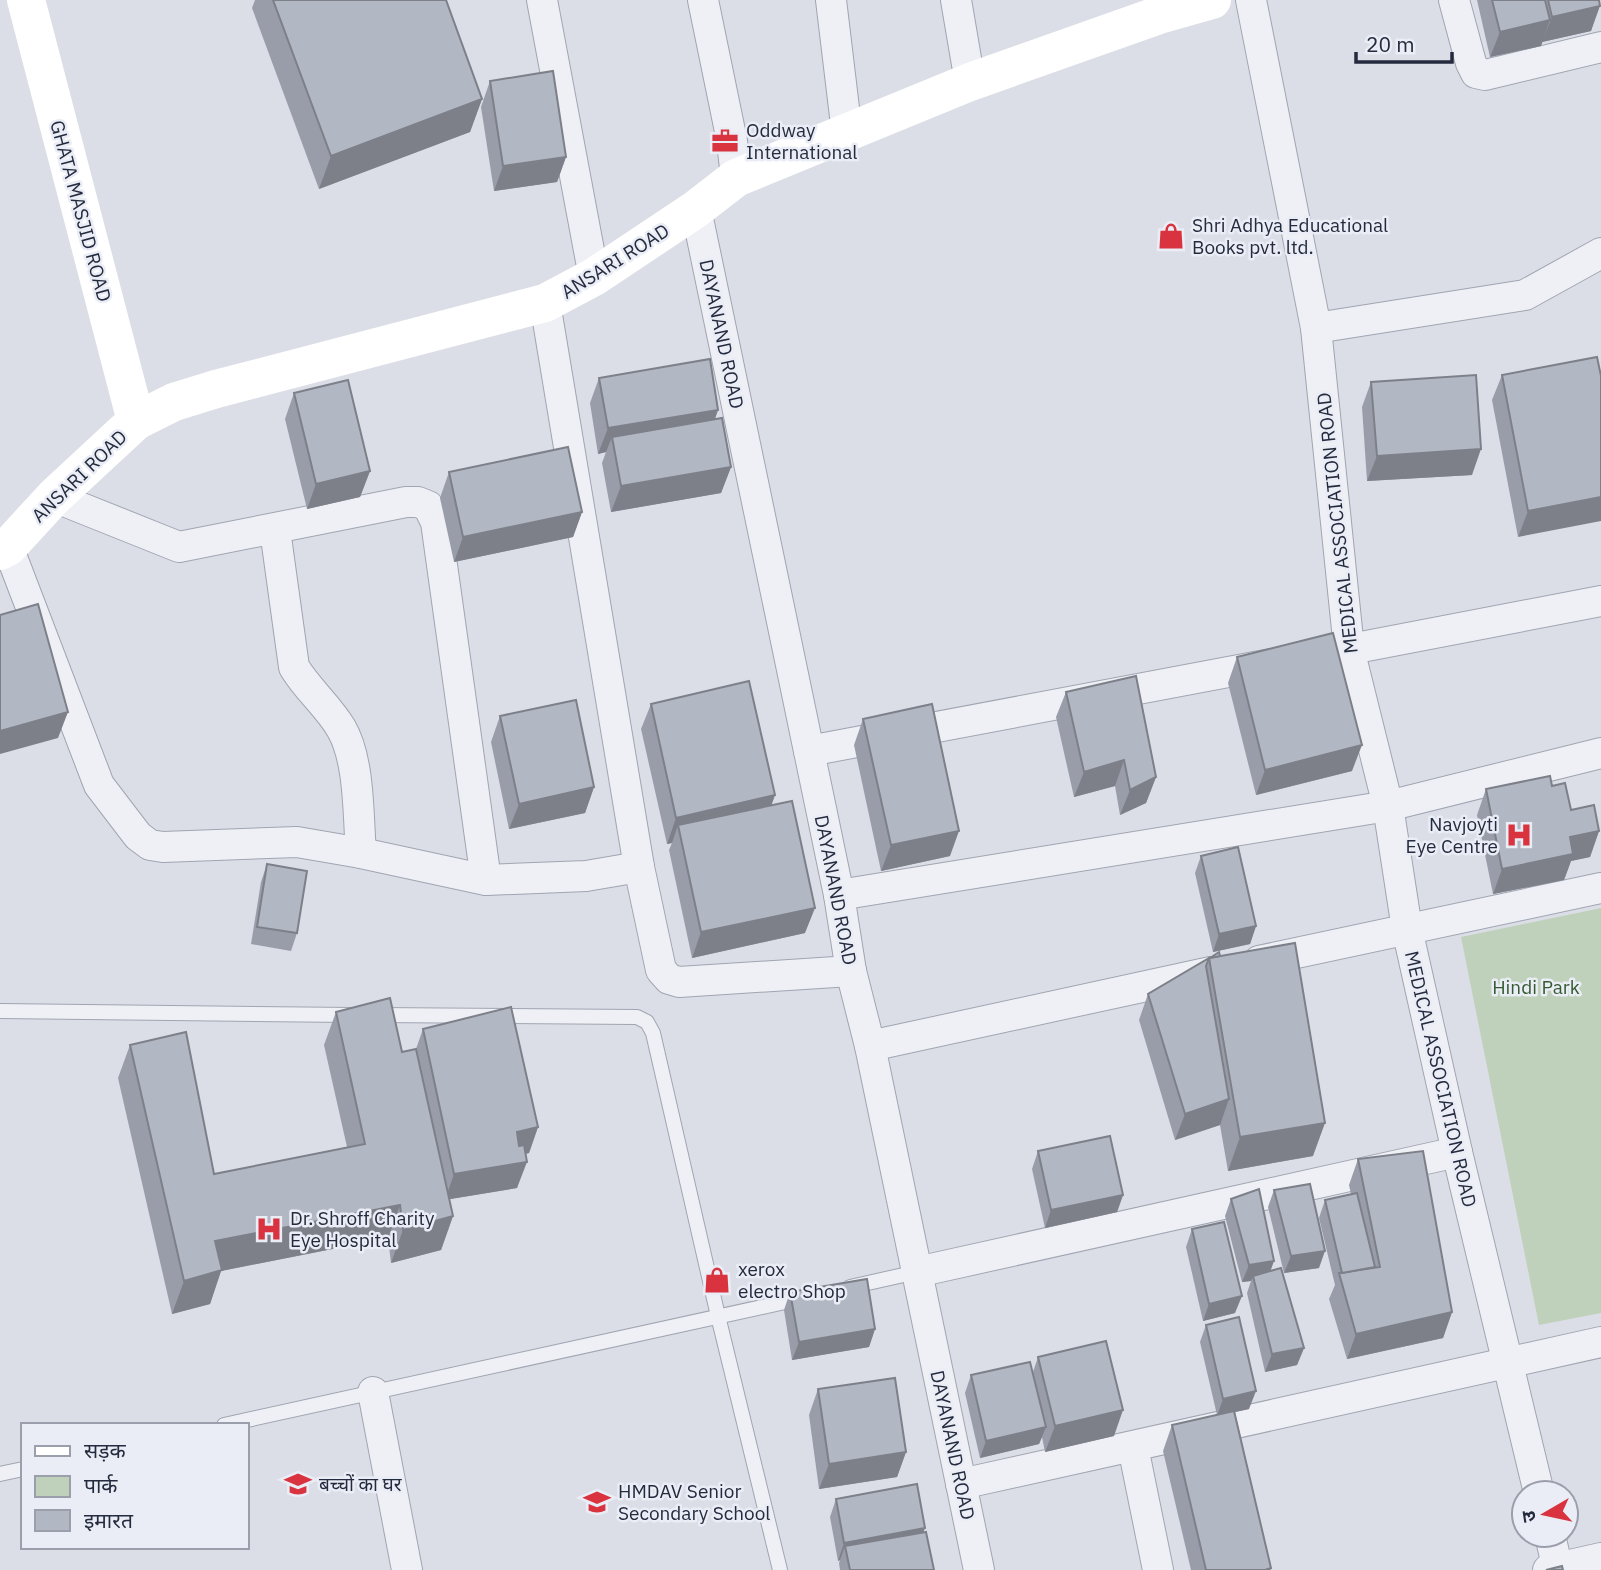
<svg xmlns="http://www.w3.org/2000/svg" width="1601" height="1570" font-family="'IBM Plex Sans','Noto Sans Devanagari',sans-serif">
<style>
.green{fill:#bfd1bb}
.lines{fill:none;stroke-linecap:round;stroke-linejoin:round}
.lane-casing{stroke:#a0a5b1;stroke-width:16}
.street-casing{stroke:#a0a5b1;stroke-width:32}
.lane{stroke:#eef0f5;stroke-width:14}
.street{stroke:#eef0f5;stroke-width:30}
.secondary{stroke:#fff;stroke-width:38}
.wall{fill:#999da9}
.shaded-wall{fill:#7d8089}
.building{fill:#b2b7c4;stroke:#7d8089;stroke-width:2}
.labels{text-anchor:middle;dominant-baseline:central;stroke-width:5;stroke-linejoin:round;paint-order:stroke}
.poi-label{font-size:19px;fill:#242b3e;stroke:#eaedf5;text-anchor:start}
.street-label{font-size:19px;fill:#242b3e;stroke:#eaedf5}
.park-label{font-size:19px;fill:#345a30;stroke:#eaedf5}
</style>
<rect width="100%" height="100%" fill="#dbdee7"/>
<!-- green -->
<path class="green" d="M1601 908V1313L1539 1325 1461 937Z"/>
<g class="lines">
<!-- lane casing -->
<g class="lane-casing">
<g id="lane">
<path d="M0 1011 352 1015"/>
<path d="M376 1015 637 1017 647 1022 653 1033 718 1316 780 1570"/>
<path d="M850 1287 917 1272"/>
<path d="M224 1425 803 1298"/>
<path d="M0 1474 23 1469"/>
</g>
</g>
<!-- street casing -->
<g class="street-casing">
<g id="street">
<path d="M542 0 594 277"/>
<path d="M703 0 732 141 736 178"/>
<path d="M831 0 847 133"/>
<path d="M956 0 970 82"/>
<path d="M1251 0 1316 328 1349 649 1388 806 1407 929 1457 1152 1539 1493"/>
<path d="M1454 0 1471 63 1476 73 1485 75 1601 47"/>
<path d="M696 209 839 895 851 971 870 1046 979 1570"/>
<path d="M545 303 639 867 661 970 669 979 679 982 851 971"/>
<path d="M1316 328 1525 295 1601 253"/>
<path d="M54 497 179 547 406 502H418L428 506 436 522 486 880"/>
<path d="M275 530 294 667C307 689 328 706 341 728 360 760 358 816 361 853"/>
<path d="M8 547 99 785 138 836 150 845 163 847 297 842 361 853 486 880 586 876 639 867"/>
<path d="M1330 653 1601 601"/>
<path d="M809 751 1271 664"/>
<path d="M839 895 1388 806 1601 753"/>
<path d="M1259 961 1601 888"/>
<path d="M870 1046 1211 972"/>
<path d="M917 1272 1457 1152"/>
<path d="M373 1392 407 1570"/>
<path d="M1133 1447 1158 1570"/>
<path d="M961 1484 1601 1342"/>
<path d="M1550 1535 1558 1570"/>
<path d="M1548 1570 1601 1558"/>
</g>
</g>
<!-- lane -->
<use href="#lane" class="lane"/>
<!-- street -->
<use href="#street" class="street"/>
<!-- secondary -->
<g class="secondary">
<path d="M26 0 136 421"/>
<path d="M0 551 8 547 54 497 136 421 174 402 216 389 545 303 594 277 696 209 736 178 970 82 1159 15 1212 0"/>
</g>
</g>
<!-- wall -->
<g class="wall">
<path d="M255 0H446L482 99 470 132 319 189 252 8Z"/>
<path d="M1477 0H1599L1591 31 1542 42 1541 46 1490 57Z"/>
<path d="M490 81 566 157 557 182 494 191 481 107Z"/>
<path d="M1502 375 1601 376 1518 537 1492 400Z"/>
<path d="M599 378 718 410 715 419 731 467 721 493 611 512 602 463 606 452 598 454 590 403Z"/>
<path d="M1371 382 1472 475 1367 481 1362 407Z"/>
<path d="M294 393 370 471 360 497 307 509 285 419Z"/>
<path d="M449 472 582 512 573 537 454 562 440 498Z"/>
<path d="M1237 657 1352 771 1256 795 1228 683Z"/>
<path d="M1066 692 1156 777 1146 803 1120 815 1115 786 1074 797 1056 717Z"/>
<path d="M651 704 775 795 771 805 805 933 692 958 669 850 672 843 667 844 641 729Z"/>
<path d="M500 716 594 787 585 813 509 829 491 742Z"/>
<path d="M863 719 950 856 881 871 854 745Z"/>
<path d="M1552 786 1571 810 1599 831 1590 857 1571 861 1564 880 1493 894 1477 815 1486 789Z"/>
<path d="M1201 856 1256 926 1250 944 1213 952 1195 873Z"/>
<path d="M267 864 297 933 291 951 251 944 261 882Z"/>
<path d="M1219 952 1220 956 1313 1156 1228 1171 1220 1125 1175 1140 1139 1020 1148 994Z"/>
<path d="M336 1012 402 1052 416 1049 423 1029 538 1127 529 1153 525 1154 517 1188 449 1199 453 1216 441 1250 391 1263 388 1238 221 1271 210 1304 172 1314 118 1078 130 1045 214 1174 347 1147 324 1045Z"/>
<path d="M1038 1151 1123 1195 1117 1212 1045 1228 1032 1169Z"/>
<path d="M1358 1159 1452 1312 1443 1338 1347 1359 1329 1299 1335 1285 1319 1218 1325 1200 1351 1194 1349 1185Z"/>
<path d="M1274 1190 1319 1268 1284 1273 1268 1207Z"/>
<path d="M1231 1199 1271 1271 1304 1348 1297 1365 1265 1372 1247 1293 1251 1281 1242 1282 1225 1216Z"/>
<path d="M1192 1229 1235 1313 1203 1321 1186 1247Z"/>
<path d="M790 1292 875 1329 869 1347 792 1360 784 1310Z"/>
<path d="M1206 1325 1249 1409 1235 1412 1271 1568V1570H1191L1163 1451 1172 1425 1217 1415 1200 1342Z"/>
<path d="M1038 1357 1114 1436 1045 1452 1042 1437 1039 1444 980 1458 965 1393 971 1375 1033 1372Z"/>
<path d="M818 1389 906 1452 897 1477 819 1489 809 1415Z"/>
<path d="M836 1499 923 1532 934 1570H840L839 1563 840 1560 838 1561 830 1517Z"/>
</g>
<!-- shaded-wall -->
<g class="shaded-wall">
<path d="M1600 6 1591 31 1542 42 1552 17Z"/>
<path d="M1550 20 1541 46 1490 57 1500 32Z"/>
<path d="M482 99 470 132 319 189 331 156Z"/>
<path d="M566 157 557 182 494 191 503 166Z"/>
<path d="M718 410 709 435 612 437 606 452 598 454 608 428Z"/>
<path d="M1481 449 1472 475 1367 481 1377 456Z"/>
<path d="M731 467 721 493 611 512 621 486Z"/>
<path d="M370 471 360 497 307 509 316 484Z"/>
<path d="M1601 497V521L1518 537 1528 511Z"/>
<path d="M582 512 573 537 454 562 463 537Z"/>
<path d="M68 712 58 738 0 754V731Z"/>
<path d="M1362 745 1352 771 1256 795 1265 770Z"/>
<path d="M1124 760 1115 786 1074 797 1084 772Z"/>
<path d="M1156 777 1146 803 1120 815 1130 790Z"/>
<path d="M594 787 585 813 509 829 519 804Z"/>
<path d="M775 795 766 821 678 825 672 843 667 844 676 818Z"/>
<path d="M959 831 950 856 881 871 891 845Z"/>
<path d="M1599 831 1590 857 1571 861 1564 880 1493 894 1502 869 1570 837Z"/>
<path d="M815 908 805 933 692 958 701 932Z"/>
<path d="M1256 926 1250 944 1213 952 1219 934Z"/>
<path d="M1229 1099 1220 1125 1175 1140 1185 1114Z"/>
<path d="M1325 1123 1313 1156 1228 1171 1240 1137Z"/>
<path d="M538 1127 529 1153 508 1158 517 1132Z"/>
<path d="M527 1162 517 1188 445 1200 454 1174Z"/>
<path d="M1123 1195 1117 1212 1045 1228 1051 1210Z"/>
<path d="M400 1205 388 1238 221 1271 210 1304 172 1314 184 1281 215 1241Z"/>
<path d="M453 1216 441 1250 391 1263 403 1230Z"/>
<path d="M1325 1251 1319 1268 1284 1273 1291 1256Z"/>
<path d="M1274 1261 1268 1278 1253 1276 1251 1281 1242 1282 1249 1265Z"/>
<path d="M1242 1296 1235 1313 1203 1321 1209 1304Z"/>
<path d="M1452 1312 1443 1338 1347 1359 1356 1334Z"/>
<path d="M875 1329 869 1347 792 1360 799 1342Z"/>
<path d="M1304 1348 1297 1365 1265 1372 1272 1354Z"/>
<path d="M1256 1391 1249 1409 1217 1416 1223 1399Z"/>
<path d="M1123 1410 1114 1436 1045 1452 1055 1426Z"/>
<path d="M1046 1427 1039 1444 980 1458 986 1441Z"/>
<path d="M906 1452 897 1477 819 1489 829 1464Z"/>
<path d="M925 1528 918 1546H845L840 1560 838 1561 844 1543Z"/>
</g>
<!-- building -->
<g class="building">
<path d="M273 0H446L482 99 331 156Z"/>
<path d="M1492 0H1545L1550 20 1500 32Z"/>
<path d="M1548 0H1599L1600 6 1552 17Z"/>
<path d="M553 71 566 157 503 166 490 81Z"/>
<path d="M1597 357 1601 376V497L1528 511 1502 375Z"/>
<path d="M710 359 718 410 608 428 599 378Z"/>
<path d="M1476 375 1481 449 1377 456 1371 382Z"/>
<path d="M348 380 370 471 316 484 294 393Z"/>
<path d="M722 418 731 467 621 486 612 437Z"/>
<path d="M568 447 582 512 463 537 449 472Z"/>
<path d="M38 604 68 712 0 731V615Z"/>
<path d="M1333 633 1362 745 1265 770 1237 657Z"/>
<path d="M1136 676 1156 777 1130 790 1124 760 1084 772 1066 692Z"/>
<path d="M749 681 775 795 676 818 651 704Z"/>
<path d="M576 700 594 787 519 804 500 716Z"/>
<path d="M932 704 959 831 891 845 863 719Z"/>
<path d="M1550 776 1552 786 1565 783 1571 810 1594 805 1599 831 1570 837 1573 854 1502 869 1486 789Z"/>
<path d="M792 801 815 908 701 932 678 825Z"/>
<path d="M1238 847 1256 926 1219 934 1201 856Z"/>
<path d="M267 864 307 871 297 933 257 927Z"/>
<path d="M1295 943 1325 1123 1240 1137 1209 958Z"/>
<path d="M1219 952 1220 956 1210 958Z"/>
<path d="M1209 958 1206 966 1229 1099 1185 1114 1148 994Z"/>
<path d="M390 998 402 1052 416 1049 453 1216 403 1230 400 1205 215 1241 222 1270 184 1281 130 1045 186 1032 214 1174 365 1144 336 1012Z"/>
<path d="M511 1007 538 1127 517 1132 519 1146 524 1145 527 1162 454 1174 423 1029Z"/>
<path d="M1110 1136 1123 1195 1051 1210 1038 1151Z"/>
<path d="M1423 1151 1452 1312 1356 1334 1339 1273 1380 1267 1358 1159Z"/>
<path d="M1310 1184 1325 1251 1291 1256 1274 1190Z"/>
<path d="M1259 1189 1274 1261 1249 1265 1231 1199Z"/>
<path d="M1357 1193 1375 1267 1342 1273 1325 1200Z"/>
<path d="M1224 1222 1242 1296 1209 1304 1192 1229Z"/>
<path d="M1281 1268 1304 1348 1272 1354 1253 1276Z"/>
<path d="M867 1279 875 1329 799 1342 790 1292Z"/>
<path d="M1239 1317 1256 1391 1223 1399 1206 1325Z"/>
<path d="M1106 1341 1123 1410 1055 1426 1038 1357Z"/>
<path d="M1030 1362 1046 1427 986 1441 971 1375Z"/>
<path d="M895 1378 906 1452 829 1464 818 1389Z"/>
<path d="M1234 1411 1271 1568 1265 1570H1206L1172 1425Z"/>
<path d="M917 1484 925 1528 844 1543 836 1499Z"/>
<path d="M926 1532 934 1570H850L845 1546Z"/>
<path d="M1562 1566 1563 1570H1546Z"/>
</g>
<!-- icons -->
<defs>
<g id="office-bare" transform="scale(2.1)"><path d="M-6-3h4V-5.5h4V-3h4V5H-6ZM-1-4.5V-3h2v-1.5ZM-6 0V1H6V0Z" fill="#d8333e" stroke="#eaedf5" stroke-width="2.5" paint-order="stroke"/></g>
<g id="shop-bare" transform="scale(2.1)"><path d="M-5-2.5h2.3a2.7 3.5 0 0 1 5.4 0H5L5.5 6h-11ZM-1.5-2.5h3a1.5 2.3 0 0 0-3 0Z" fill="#d8333e" stroke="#eaedf5" stroke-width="2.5" paint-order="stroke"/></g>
<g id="hospital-bare" transform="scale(2.1)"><path d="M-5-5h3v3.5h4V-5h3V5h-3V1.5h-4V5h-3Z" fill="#d8333e" stroke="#eaedf5" stroke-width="2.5" paint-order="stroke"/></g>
<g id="school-bare" transform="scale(2.1)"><path d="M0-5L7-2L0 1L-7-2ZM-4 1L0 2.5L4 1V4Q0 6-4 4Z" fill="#d8333e" stroke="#eaedf5" stroke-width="2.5" paint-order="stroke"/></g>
</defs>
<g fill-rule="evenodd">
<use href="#office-bare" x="725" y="141"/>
<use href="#shop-bare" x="1171" y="236"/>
<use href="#hospital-bare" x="1519" y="835"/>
<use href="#hospital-bare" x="269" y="1229"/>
<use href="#shop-bare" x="717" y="1280"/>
<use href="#school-bare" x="298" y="1484"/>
<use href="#school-bare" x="597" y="1502"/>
</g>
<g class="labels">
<!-- poi labels -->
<g class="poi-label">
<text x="746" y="130">Oddway<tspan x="746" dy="22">International</tspan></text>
<text x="1192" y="225">Shri Adhya Educational<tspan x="1192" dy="22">Books pvt. ltd.</tspan></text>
<text x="1498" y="824" text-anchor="end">Navjoyti<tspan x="1498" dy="22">Eye Centre</tspan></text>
<text x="290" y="1218">Dr. Shroff Charity<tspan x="290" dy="22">Eye Hospital</tspan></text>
<text x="738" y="1269">xerox<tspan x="738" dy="22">electro Shop</tspan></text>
<text x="319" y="1484">बच्चों का घर</text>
<text x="618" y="1491">HMDAV Senior<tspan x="618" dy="22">Secondary School</tspan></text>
</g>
<!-- street labels -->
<g class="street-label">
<text transform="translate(81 211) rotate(75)">GHATA MASJID ROAD</text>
<text transform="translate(615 261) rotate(-32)">ANSARI ROAD</text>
<text transform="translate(722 334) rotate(78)">DAYANAND ROAD</text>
<text transform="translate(79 476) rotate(-44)">ANSARI ROAD</text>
<text transform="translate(1337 523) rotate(-96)">MEDICAL ASSOCIATION ROAD</text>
<text transform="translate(836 890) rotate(79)">DAYANAND ROAD</text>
<text transform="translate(1441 1079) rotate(77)">MEDICAL ASSOCIATION ROAD</text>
<text transform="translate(953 1445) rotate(78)">DAYANAND ROAD</text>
</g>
<!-- park labels -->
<g class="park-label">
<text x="1536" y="987">Hindi Park</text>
</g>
</g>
<!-- legend -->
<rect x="21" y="1423" width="228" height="126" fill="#eaedf5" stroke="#9b9fac" stroke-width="2"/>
<rect x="35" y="1446" width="35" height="10" fill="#ffffff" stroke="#9b9fac" stroke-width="2"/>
<text x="84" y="1458" font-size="21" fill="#242b3e">सड़क</text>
<rect x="35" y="1476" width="35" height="21" fill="#bfd1bb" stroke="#9b9fac" stroke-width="2"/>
<text x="84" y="1493" font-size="21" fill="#242b3e">पार्क</text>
<rect x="35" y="1510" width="35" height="21" fill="#b2b7c4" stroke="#9b9fac" stroke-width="2"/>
<text x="84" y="1528" font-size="21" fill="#242b3e">इमारत</text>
<!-- north arrow -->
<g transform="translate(1545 1514) rotate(261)"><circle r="33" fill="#eaedf5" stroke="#9b9fac" stroke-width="2"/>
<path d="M0-5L12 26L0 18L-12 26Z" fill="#d8333e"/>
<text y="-10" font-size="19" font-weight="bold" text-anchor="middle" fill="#242b3e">उ</text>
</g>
<!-- scale -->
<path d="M1356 52v10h96v-10" fill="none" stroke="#242b3e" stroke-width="3.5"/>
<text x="1366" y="52" font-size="21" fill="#242b3e" stroke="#eaedf5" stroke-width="5" paint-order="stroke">20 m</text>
</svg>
